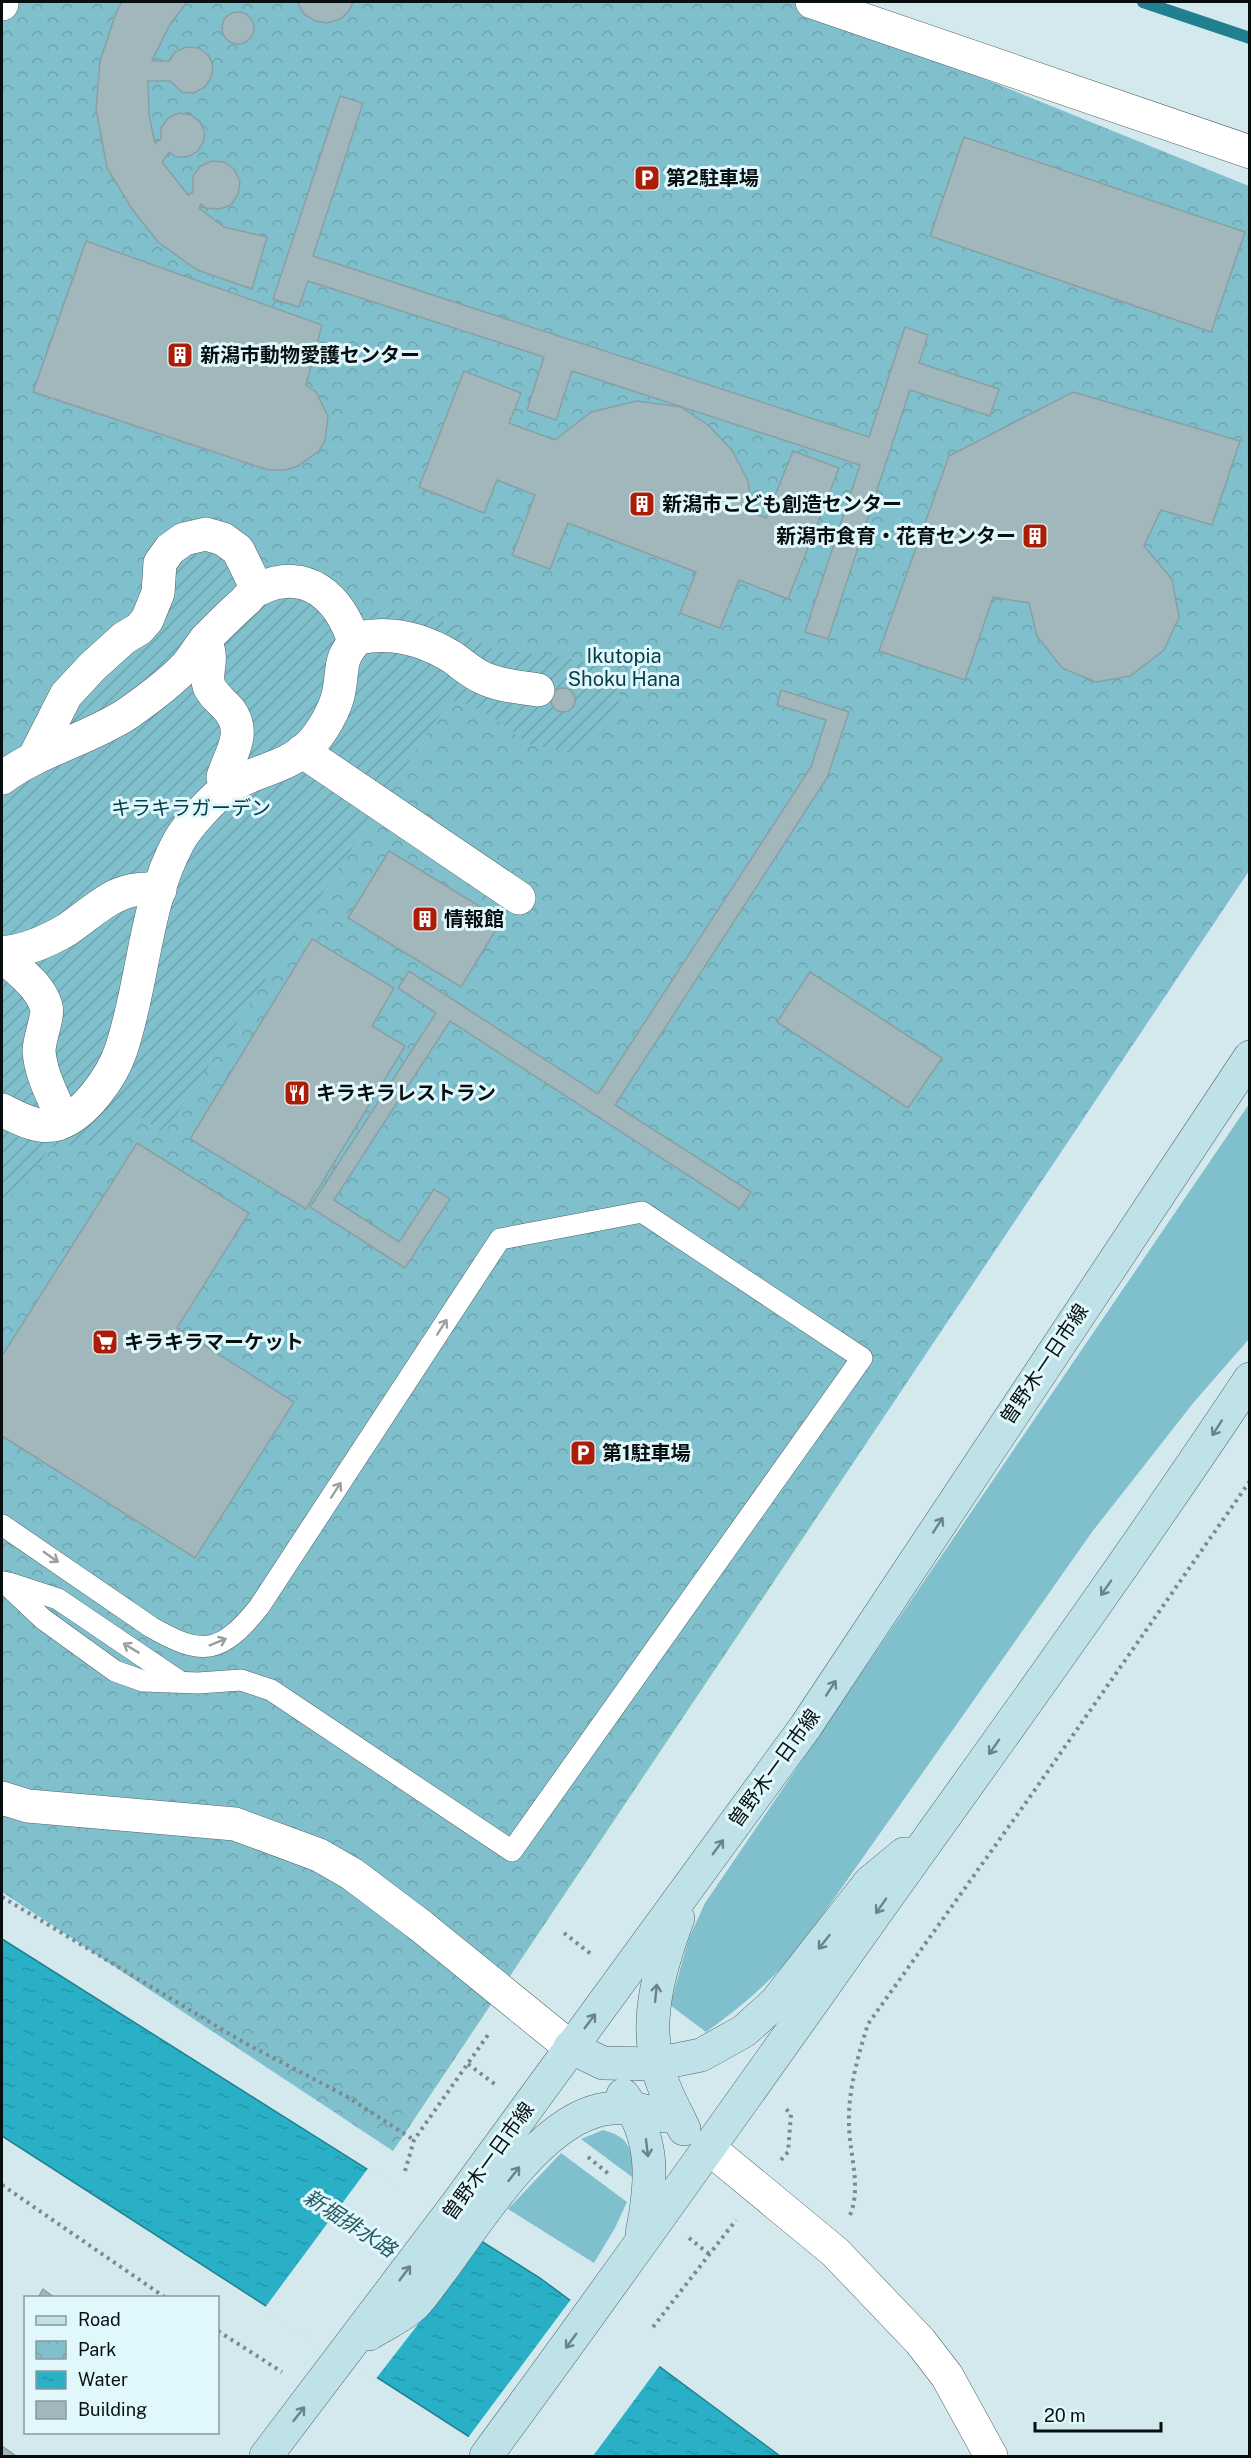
<svg xmlns="http://www.w3.org/2000/svg" width="1251" height="2458" font-family="'Public Sans','Noto Sans JP',sans-serif">
<style>
.grass{fill:#80c0cd}
.park{fill:url(#park-crowns)}
.garden{fill:url(#garden-furrows)}
.water{fill:url(#water-ripples);stroke:#208090;stroke-width:1.5}
.pier{fill:#d3e9ee}
.lines{fill:none;stroke-linecap:round;stroke-linejoin:round}
.stream{stroke:#208090;stroke-width:12}
.building{fill:#a1b7bb;stroke:#8a9fa4;stroke-width:1.5}
.service-casing{stroke:#506468;stroke-width:22}
.pedestrian-casing{stroke:#506468;stroke-width:34}
.minor-casing{stroke:#506468;stroke-width:34}
.tertiary-casing{stroke:#506468;stroke-width:34}
.secondary-casing{stroke:#506468;stroke-width:34}
.path{stroke:#7a8a8e;stroke-width:4;stroke-dasharray:3 4.5;stroke-linecap:butt}
.service{stroke:#fff;stroke-width:21}
.pedestrian{stroke:#fff;stroke-width:33}
.minor{stroke:#fff;stroke-width:33}
.tertiary{stroke:#fff;stroke-width:33}
.secondary{stroke:#bee2e8;stroke-width:33}
.oneway{stroke:#9c9fa0}
.oneway2{stroke:#6c8387}
.labels{text-anchor:middle;dominant-baseline:central;stroke-width:6;stroke-linejoin:round;paint-order:stroke}
.poi-label{font-size:20px;font-weight:bold;fill:#080f11;stroke:#e0f7fb;text-anchor:start}
.park-label{font-size:20px;fill:#054049;stroke:#e0f7fb}
.street-label{font-size:20px;fill:#080f11;stroke:#e0f7fb}
.water-label{font-size:21px;font-style:italic;fill:#265a63;stroke:#e0f7fb}
</style>
<defs>
<pattern id="park-crowns" width="20" height="18" patternUnits="userSpaceOnUse" patternTransform="scale(1.5)"><rect width="20" height="18" fill="#80c0cd"/><path d="M2 6a3 3 0 1 1 6 0M12 15a3 3 0 1 1 6 0" fill="none" stroke="#6da4af"/></pattern>
<pattern id="garden-furrows" width="10" height="10" patternUnits="userSpaceOnUse" patternTransform="scale(1.5)"><rect width="10" height="10" fill="#80c0cd"/><path d="M-1 1l2-2M0 10L10 0M9 11l2-2" fill="none" stroke="#6da4af"/></pattern>
<pattern id="water-ripples" width="26" height="14" patternUnits="userSpaceOnUse" patternTransform="scale(1.5)"><rect width="26" height="14" fill="#2ab0c6"/><path d="M2 4q2-2 4 0t4 0M15 11q2-2 4 0t4 0" fill="none" stroke="#2496a9"/></pattern>
</defs>
<rect width="100%" height="100%" fill="#d3e9ee"/>
<!-- grass -->
<g class="grass">
<path d="M1249 1104V1339L1194 1402 1092 1532 800 1947C772 1980 742 2007 706 2032L670 2005 689 1938 705 1903Z"/>
<path d="M603 2130C631 2137 633 2151 632 2177L581 2139Z"/>
<path d="M561 2153 627 2202 615 2228 594 2263 508 2209Z"/>
</g>
<!-- park -->
<path class="park" d="M2 2H794L1249 186V871L393 2151 2 1892Z"/>
<!-- garden -->
<path class="garden" d="M221 548 302 594 331 619 371 611 408 610 436 617 498 652 545 654 586 662 607 673 617 685 620 697 616 717 603 732 580 750 567 752 528 744 500 722 478 709 450 699 164 1134 141 1117 109 1146 79 1144 50 1147 23 1187 2 1203V796L35 771 68 705 167 619 170 585 180 554Z"/>
<!-- water -->
<path class="water" d="M2 1939 540 2278 780 2456H499L2 2136Z"/>
<!-- pier -->
<g class="pier">
<path d="M369 2167 484 2239 375 2380 264 2309Z"/>
<path d="M572 2298 661 2364 593 2456H494L467 2439Z"/>
</g>
<g class="lines">
<!-- stream -->
<path class="stream" d="M1143 2 1250 38"/>
</g>
<!-- building -->
<g class="building">
<path d="M122 2H187L169 26 152 61H169L175 52 186 47 199 48 209 56 213 66 211 78 205 87 194 93 182 92 170 81H148L149 115 155 143 161 139V128L168 118 179 113 191 115 200 122 205 133 203 143 197 152 187 157H176L169 152 162 162 188 195 193 192V176L200 166 212 161 224 162 234 169 240 181 238 194 231 205 219 209 206 208 201 204 199 208 224 227 267 237 252 289 197 270 158 242 132 209 107 168 96 109 100 61 117 10Z"/>
<path d="M297 2H353L349 11 340 19 327 23 315 21 304 14Z"/>
<circle cx="238" cy="28" r="16"/>
<path d="M340 96 363 103 313 256 869 437 905 327 928 335 919 363 999 389 990 416 910 390 828 639 805 632 860 465 572 371 556 420 527 410 544 357 308 281 299 307 273 299Z"/>
<path d="M964 137 1245 232 1211 332 930 236Z"/>
<path d="M86 241 322 325 306 385 316 392 328 416 325 441 319 451 298 466 285 470H268L33 392Z"/>
<path d="M464 371 521 393 509 423 555 440 591 412 637 401 681 407 708 425 732 450 748 481 753 513 766 518 793 451 839 468 788 599 739 580 720 628 680 613 696 572 568 523 550 569 512 555 535 495 497 480 484 513 419 487Z"/>
<path d="M1073 392 1240 441 1212 525 1161 510 1144 546 1172 579 1179 617 1164 650 1130 676 1096 682 1062 668 1037 636 1029 603 993 597 965 680 879 651 949 456Z"/>
<circle cx="563" cy="700" r="12"/>
<path d="M781 690 849 712 827 778 615 1105 751 1192 740 1209 450 1021 334 1200 399 1242 434 1189 450 1199 405 1268 310 1207 436 1013 398 988 409 971 598 1094 811 767 826 720 777 705Z"/>
<path d="M389 851 502 920 461 987 348 918Z"/>
<path d="M312 939 394 988 372 1026 405 1046 306 1209 190 1139Z"/>
<path d="M810 972 942 1058 908 1108 777 1022Z"/>
<path d="M137 1143 249 1213 177 1328 294 1402 195 1558 2 1436V1356Z"/>
<path d="M43 2289 55 2298H38Z"/>
<path d="M2 2446 16 2456H2Z"/>
</g>
<g class="lines">
<!-- service casing -->
<g class="service-casing">
<g id="service">
<path d="M2 1525 151 1627C203 1657 221 1654 259 1607L500 1239 642 1212 862 1358 512 1851 271 1690 241 1680 198 1683 143 1681 115 1671 43 1619 4 1582"/>
<path d="M9 1583 58 1599 179 1681"/>
</g>
</g>
<!-- pedestrian casing -->
<g class="pedestrian-casing">
<g id="pedestrian">
<path d="M205 640C215 661 204 671 209 686 213 696 224 703 230 711 247 734 230 754 223 777L228 787"/>
<path d="M302 751 519 898"/>
<path d="M34 758 66 695 92 667 124 638 139 629 147 620 158 593 160 563 170 549 184 539 206 534 223 539 238 550 257 589"/>
<path d="M2 778C39 750 87 740 127 714 147 700 170 683 187 665 194 657 199 647 206 639 218 626 232 613 245 601 249 597 254 591 259 589 307 566 340 598 354 642"/>
<path d="M2 953C24 951 48 941 68 929 100 907 117 884 160 890"/>
<path d="M2 955C17 970 39 984 46 1006 49 1016 39 1039 39 1051 41 1077 54 1097 63 1121"/>
<path d="M2 1110C18 1118 39 1130 58 1124 85 1115 112 1077 121 1050 144 982 144 905 179 841 188 825 213 798 228 787 253 771 287 768 309 746 321 734 336 709 339 691 344 664 338 660 358 638 391 631 423 639 452 657 462 664 472 673 483 678 500 686 520 687 538 690"/>
</g>
</g>
<!-- minor casing -->
<g class="minor-casing">
<g id="minor">
<path d="M812 2 1250 152"/>
<path d="M2 4V2"/>
<path d="M2 1798 28 1806 235 1824 319 1855 352 1874 421 1926 570 2047"/>
</g>
</g>
<!-- tertiary casing -->
<g class="tertiary-casing">
<path id="tertiary" d="M709 2148 835 2252 920 2341 947 2376 991 2456"/>
</g>
<!-- secondary casing -->
<g class="secondary-casing">
<g id="secondary">
<path d="M678 1918C661 1964 645 2015 657 2064 662 2087 674 2108 684 2129"/>
<path d="M570 2047 603 2063 656 2064 701 2055 744 2031 776 2002 870 1882 904 1854"/>
<path d="M623 2095C656 2138 652 2183 642 2234"/>
<path d="M369 2334C383 2325 403 2316 415 2304 425 2294 434 2279 443 2268 479 2219 535 2130 593 2112 616 2104 643 2109 665 2116"/>
<path d="M266 2456 457 2204 806 1726 1250 1057"/>
<path d="M486 2456C624 2269 757 2080 892 1890 1013 1721 1135 1552 1250 1379"/>
</g>
</g>
<!-- path -->
<g class="path">
<path d="M2 1897 243 2042 346 2096 414 2140"/>
<path d="M564 1933 591 1954"/>
<path d="M468 2064 496 2085"/>
<path d="M588 2157 610 2175"/>
<path d="M781 2160 788 2152 791 2114 784 2107"/>
<path d="M405 2171 414 2140 490 2032"/>
<path d="M2 2185 166 2298"/>
<path d="M850 2215C862 2186 849 2154 849 2124 848 2090 858 2056 868 2024L1032 1794 1250 1481"/>
<path d="M689 2238 709 2254"/>
<path d="M653 2327 736 2220"/>
<path d="M218 2331 282 2372"/>
</g>
<!-- service -->
<use href="#service" class="service"/>
<!-- pedestrian -->
<use href="#pedestrian" class="pedestrian"/>
<!-- minor -->
<use href="#minor" class="minor"/>
<!-- tertiary -->
<use href="#tertiary" class="tertiary"/>
<!-- secondary -->
<use href="#secondary" class="secondary"/>
</g>
<!-- one-way arrows -->
<defs><path id="oneway-shaft" d="M-6 0H5M1.5-3L5.5 0L1.5 3" fill="none" stroke-width="1.6" stroke-linecap="round" stroke-linejoin="round" transform="scale(1.5)"/></defs>
<g class="oneway">
<use href="#oneway-shaft" transform="translate(442 1327) rotate(-57)"/>
<use href="#oneway-shaft" transform="translate(336 1490) rotate(-57)"/>
<use href="#oneway-shaft" transform="translate(51 1557) rotate(35)"/>
<use href="#oneway-shaft" transform="translate(218 1642) rotate(-22)"/>
<use href="#oneway-shaft" transform="translate(131 1648) rotate(-149)"/>
</g>
<g class="oneway2">
<use href="#oneway-shaft" transform="translate(1217 1428) rotate(123)"/>
<use href="#oneway-shaft" transform="translate(938 1525) rotate(-57)"/>
<use href="#oneway-shaft" transform="translate(1106 1588) rotate(125)"/>
<use href="#oneway-shaft" transform="translate(831 1688) rotate(-57)"/>
<use href="#oneway-shaft" transform="translate(994 1747) rotate(125)"/>
<use href="#oneway-shaft" transform="translate(718 1847) rotate(-54)"/>
<use href="#oneway-shaft" transform="translate(881 1906) rotate(125)"/>
<use href="#oneway-shaft" transform="translate(824 1942) rotate(128)"/>
<use href="#oneway-shaft" transform="translate(656 1993) rotate(-84)"/>
<use href="#oneway-shaft" transform="translate(590 2021) rotate(-53)"/>
<use href="#oneway-shaft" transform="translate(647 2148) rotate(83)"/>
<use href="#oneway-shaft" transform="translate(514 2174) rotate(-52)"/>
<use href="#oneway-shaft" transform="translate(405 2273) rotate(-53)"/>
<use href="#oneway-shaft" transform="translate(571 2341) rotate(126)"/>
<use href="#oneway-shaft" transform="translate(299 2414) rotate(-52)"/>
</g>
<!-- icons -->
<defs>
<g id="parking-square" transform="scale(1.35)"><rect x="-9" y="-9" width="18" height="18" rx="4" fill="#ac1d07" stroke="#e0f7fb"/><path d="M-3.5-5.5H1a3.5 3.5 0 0 1 0 7H-1V5.5H-3.5ZM-1-3.4V-.6H.8a1.4 1.4 0 0 0 0-2.8Z" fill="#fff"/></g>
<g id="building-square" transform="scale(1.35)"><rect x="-9" y="-9" width="18" height="18" rx="4" fill="#ac1d07" stroke="#e0f7fb"/><path d="M-4-6H4V6H1V3H-1V6H-4ZM-2.5-4.3h1.7v1.8h-1.7ZM.8-4.3h1.7v1.8H.8ZM-2.5-1h1.7V.8h-1.7ZM.8-1h1.7V.8H.8Z" fill="#fff"/></g>
<g id="restaurant-square" transform="scale(1.35)"><rect x="-9" y="-9" width="18" height="18" rx="4" fill="#ac1d07" stroke="#e0f7fb"/><path d="M-5-6h1v4h1v-4h1v4h1v-4h1v5L-1.5 .5V6h-2V.5L-5-1ZM5-6V6H3V1.5H1.5Q1.5-4 5-6Z" fill="#fff"/></g>
<g id="supermarket-square" transform="scale(1.35)"><rect x="-9" y="-9" width="18" height="18" rx="4" fill="#ac1d07" stroke="#e0f7fb"/><path d="M-6-5.5h2.5l.6 2H6L4.5 2H-2.5L-4.4-4H-6ZM-1.5 3.2a1.3 1.3 0 1 0 .1 0ZM3 3.2a1.3 1.3 0 1 0 .1 0Z" fill="#fff"/></g>
</defs>
<g fill-rule="evenodd">
<use href="#parking-square" x="647" y="178"/>
<use href="#building-square" x="180" y="355"/>
<use href="#building-square" x="642" y="504"/>
<use href="#building-square" x="1035" y="536"/>
<use href="#building-square" x="425" y="919"/>
<use href="#restaurant-square" x="297" y="1093"/>
<use href="#supermarket-square" x="105" y="1342"/>
<use href="#parking-square" x="583" y="1453"/>
</g>
<g class="labels">
<!-- poi labels -->
<g class="poi-label">
<text x="666" y="178">第2駐車場</text>
<text x="200" y="355">新潟市動物愛護センター</text>
<text x="662" y="504">新潟市こども創造センター</text>
<text x="1016" y="536" text-anchor="end">新潟市食育・花育センター</text>
<text x="444" y="919">情報館</text>
<text x="316" y="1093">キラキラレストラン</text>
<text x="124" y="1342">キラキラマーケット</text>
<text x="602" y="1453">第1駐車場</text>
</g>
<!-- park labels -->
<g class="park-label">
<text x="624" y="656">Ikutopia<tspan x="624" dy="23">Shoku Hana</tspan></text>
<text x="191" y="808">キラキラガーデン</text>
</g>
<!-- street labels -->
<g class="street-label">
<text transform="translate(1044 1364) rotate(-56)">曽野木一日市線</text>
<text transform="translate(774 1768) rotate(-54)">曽野木一日市線</text>
<text transform="translate(488 2161) rotate(-54)">曽野木一日市線</text>
</g>
<!-- water labels -->
<g class="water-label">
<text transform="translate(350 2223) rotate(33)">新堀排水路</text>
</g>
</g>
<!-- border -->
<rect width="1251" height="2458" fill="none" stroke="#080f11" stroke-width="6"/>
<!-- legend -->
<rect x="24" y="2296" width="195" height="138" fill="#e0f7fb" stroke="#8a9a9d" stroke-width="1.5"/>
<rect x="36" y="2316" width="30" height="9" fill="#bee2e8" stroke="#8a9a9d" stroke-width="1.5"/>
<text x="78" y="2326" font-size="18" fill="#080f11">Road</text>
<rect x="36" y="2341" width="30" height="18" fill="url(#park-crowns)" stroke="#8a9a9d" stroke-width="1.5"/>
<text x="78" y="2356" font-size="18" fill="#080f11">Park</text>
<rect x="36" y="2371" width="30" height="18" fill="url(#water-ripples)" stroke="#8a9a9d" stroke-width="1.5"/>
<text x="78" y="2386" font-size="18" fill="#080f11">Water</text>
<rect x="36" y="2401" width="30" height="18" fill="#a1b7bb" stroke="#8a9a9d" stroke-width="1.5"/>
<text x="78" y="2416" font-size="18" fill="#080f11">Building</text>
<!-- scale -->
<path d="M1035 2422v9h126v-9" fill="none" stroke="#080f11" stroke-width="3"/>
<text x="1044" y="2422" font-size="18" fill="#080f11" stroke="#e0f7fb" stroke-width="4.5" paint-order="stroke">20 m</text>
</svg>
